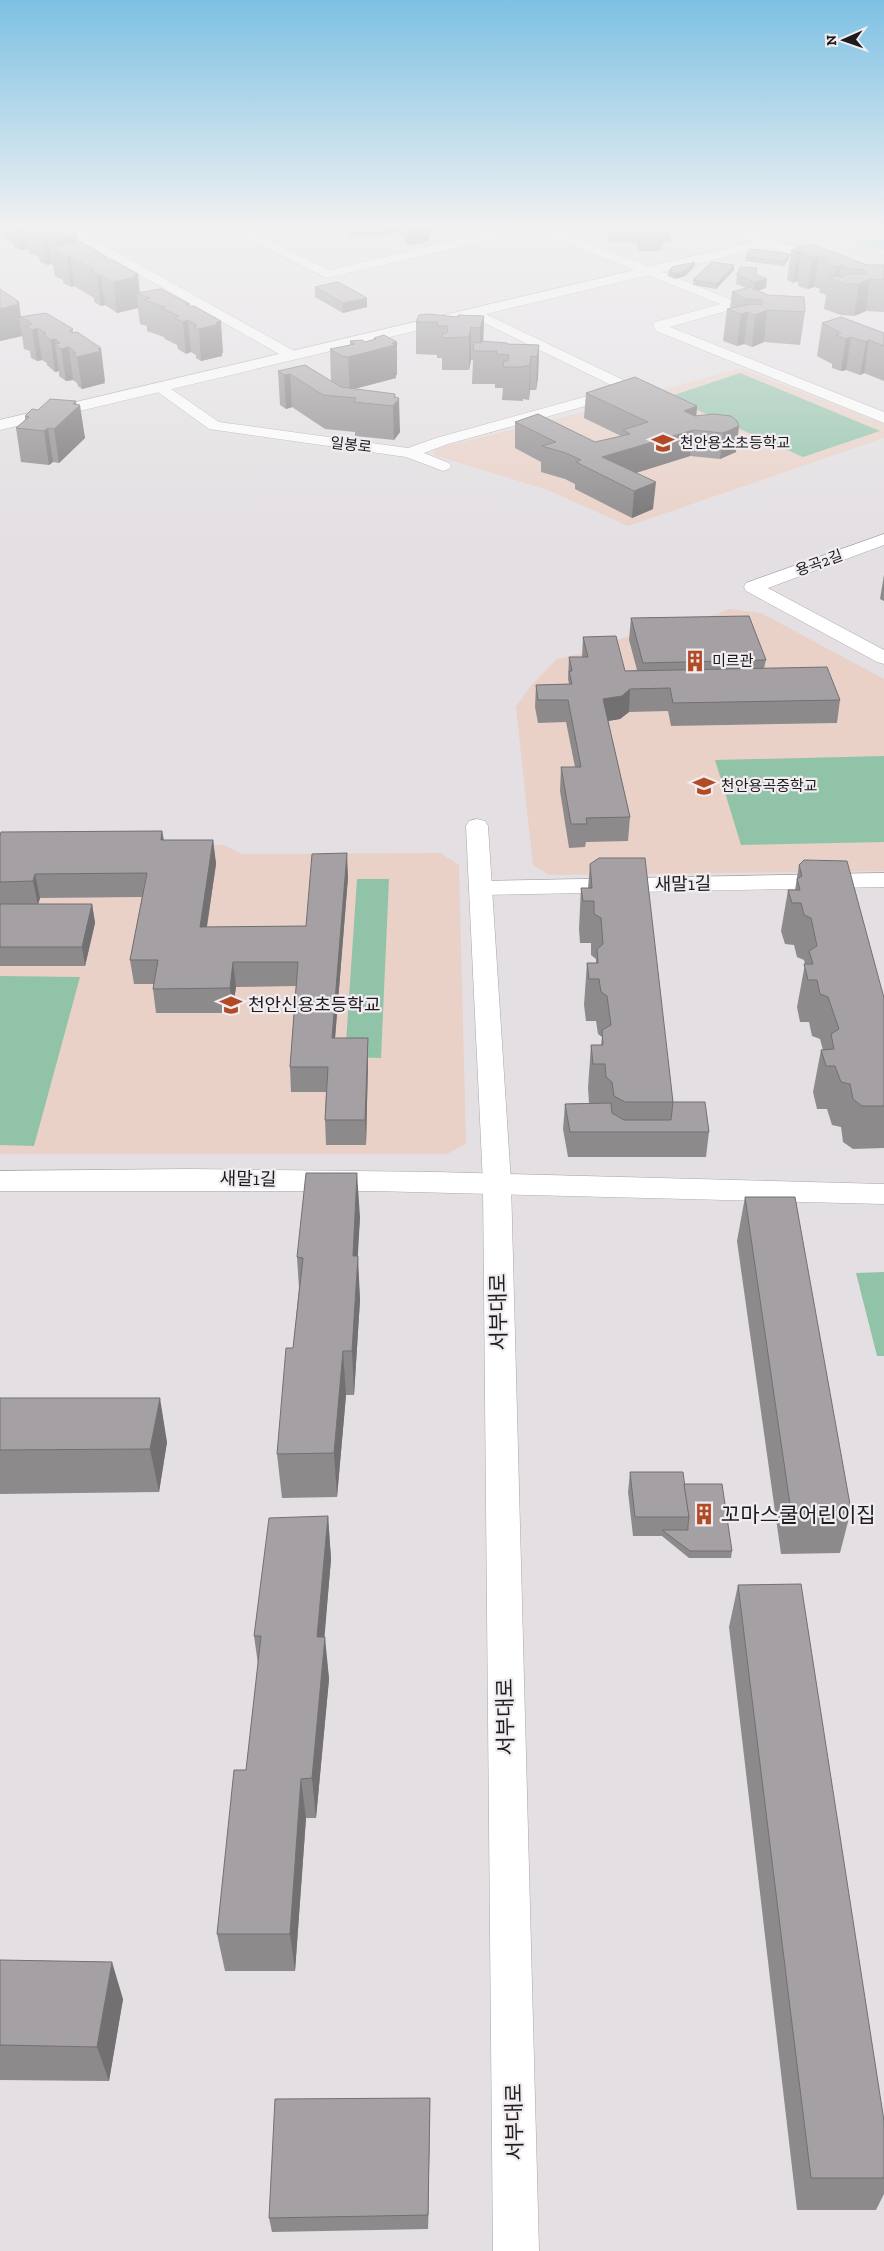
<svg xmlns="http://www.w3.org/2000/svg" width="884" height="2251" font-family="'Zilla Slab','Noto Sans KR',serif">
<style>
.education{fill:#e9d1c7}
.green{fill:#91c3a9}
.water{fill:#7ed5df}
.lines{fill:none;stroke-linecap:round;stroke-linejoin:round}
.street-casing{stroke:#a9a6a9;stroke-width:1}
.secondary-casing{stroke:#a9a6a9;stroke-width:1}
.street{fill:#fff;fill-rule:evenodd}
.secondary{fill:#fff;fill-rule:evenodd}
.wall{fill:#8d8a8c}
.shaded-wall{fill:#737072}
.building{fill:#a4a0a3;stroke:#737072}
.labels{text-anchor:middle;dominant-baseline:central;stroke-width:4.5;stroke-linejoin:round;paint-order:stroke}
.far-poi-label{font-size:15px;fill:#1d1b1d;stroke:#f0ecf0;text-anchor:start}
.far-street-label{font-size:15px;fill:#1d1b1d;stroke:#f0ecf0}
.street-label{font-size:18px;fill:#1d1b1d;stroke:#f0ecf0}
.poi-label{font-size:18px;fill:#1d1b1d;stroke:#f0ecf0;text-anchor:start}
.near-street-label{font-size:21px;fill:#1d1b1d;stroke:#f0ecf0}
.near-poi-label{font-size:21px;fill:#1d1b1d;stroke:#f0ecf0;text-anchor:start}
</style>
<rect width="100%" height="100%" fill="#e3dfe2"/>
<!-- education -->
<g class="education">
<path d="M740 368 884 424V438L628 526 548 490 433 455 437 448 584 412Z"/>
<path d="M729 609 761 613 884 679V871L549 875 533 865 516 707 530 687 557 659 597 650 614 641 653 628 715 615Z"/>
<path d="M224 845 242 854 440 853 459 865 466 1144 447 1154H0V847Z"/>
</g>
<!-- green -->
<g class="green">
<path d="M740 373 880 431 803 457 668 397Z"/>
<path d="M884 756V842L741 845 715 760Z"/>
<path d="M357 879H389L381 1058 345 1057Z"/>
<path d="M0 976 80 977 34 1146 0 1145Z"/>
<path d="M884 1272V1356H877L856 1273Z"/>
</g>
<!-- water -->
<path class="water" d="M808 227 884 229V250Z"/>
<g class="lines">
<!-- street casing -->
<g class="street-casing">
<g id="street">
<path d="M56 227H72L296 352 298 355 291 359 286 358Z"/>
<path d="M223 227H240L329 270 511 227H550L737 302 739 305 737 308 670 327 884 412V423L656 331 653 325 655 322 720 304 534 230 327 278Z"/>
<path d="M712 227H733L884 276V284L714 230Z"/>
<path d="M473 308 636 386 639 389 636 392 448 444 424 453 449 463 451 466 449 469 443 471 406 457 209 429 151 387 154 384H164L219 422 408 448 436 438 617 388 468 315 466 312Z"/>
<path d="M884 873V887L481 895 473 893 469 888 473 883 481 881Z"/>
<path d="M187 1169 436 1172 884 1184V1204L374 1191H0V1171Z"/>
</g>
</g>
<!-- secondary casing -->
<g class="secondary-casing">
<g id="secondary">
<path d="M770 238 776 242 775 245 0 430V420Z"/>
<path d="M884 534V545L768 588 884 650V664L877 662 746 591 744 587 746 583Z"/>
<path d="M477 819 485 821 488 826 511 1183 539 2251H493L483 1183 466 826 469 821Z"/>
</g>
</g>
<!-- street -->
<use href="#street" class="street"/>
<!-- secondary -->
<use href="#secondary" class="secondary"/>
</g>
<!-- wall -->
<g class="wall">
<path d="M0 227H63L77 235 78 243 106 257 107 260 140 292 189 306 223 353H222V356L201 361 196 358V355L191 352 186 354 178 349 177 345 165 339 164 337 147 331V326L140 324 138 308 117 313 105 305 101 306 94 302V298L74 286 71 287 63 283V280L55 276 53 265 51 264 47 265 40 262 39 257 29 253V250L26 249 21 250 14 247 13 243 0 234Z"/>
<path d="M310 227H332L328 228V230H312Z"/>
<path d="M346 227H434V233H429V241H424V243L407 245 405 241V236L404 235H401L399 233 385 234V236H349L346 231Z"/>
<path d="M561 227H586V231L561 233Z"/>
<path d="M608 227H671L670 242H663L662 250H657V251H638L637 248V243L609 241 608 235Z"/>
<path d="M811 244 867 265H884V312L866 311 854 316 841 315 824 309 826 295 819 292 820 289 814 287 808 289 798 286V282L797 281 793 283 787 280 791 250Z"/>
<path d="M746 257 789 258 784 266 745 261Z"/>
<path d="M695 262 694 267 685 276 675 279 668 276 669 271Z"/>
<path d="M734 270 716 289 693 285V280Z"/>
<path d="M757 274 766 288 757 291 805 312 800 345 764 342 752 347 744 344 737 346 723 341 727 309 730 308 732 292 746 288 736 284 737 275Z"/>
<path d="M315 287 367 298V307L343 313 315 297Z"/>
<path d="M0 289 21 317 73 329V333L105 381H104L105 383 82 389 78 386 77 383 73 380 66 381 59 376V371L55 372 47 365V363L42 360 37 361 31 358 30 351 24 349 22 336 0 341Z"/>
<path d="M484 316 483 341 507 344 539 345 538 378 536 390H530L529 400 523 399V401L502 400 503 388H495V384H472L473 360H471L469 370H442V358H437V355L416 354V322L458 317Z"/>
<path d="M822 323 884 333V381L864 373 860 375 846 370 841 371 832 368V364L817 356Z"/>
<path d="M374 338 397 342V375H396V378L354 389 395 394 400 432 394 440 355 436V432L325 429 292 407 286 409 280 405 278 371 331 381 330 349 350 345V341L365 342 374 339Z"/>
<path d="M586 393 697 406 696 416 714 414 736 452 720 459 690 456 636 473 653 509 632 518 575 489V484L565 479 541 472V462L515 448V422L595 442 621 436 584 418Z"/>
<path d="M77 405 85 438 59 463 53 462 49 465 21 462 16 428 25 420V416L38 410Z"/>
<path d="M884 575V601L880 599Z"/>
<path d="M631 618 766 660 764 668 840 700 837 723 671 726 668 711 629 712 620 719 608 721 630 817 628 841 586 842 585 847 569 848 560 791 561 767H575L566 722 538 723 535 707 536 685 569 684 568 679 569 657H582L583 637 625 671 637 670 629 640Z"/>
<path d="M162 831 164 840H213L216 864 207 927 306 926 348 877 335 1038H368V1062L366 1145H326L325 1120 326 1092H291L290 1067 296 986 236 987 232 1013H156L153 989 154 984H134L130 960 142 897 40 898 38 904H92L95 923 85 966H0V836Z"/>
<path d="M590 864 673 1102 709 1132 706 1157H568L563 1129 565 1104 589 1103 588 1088 591 1045H601L602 1037 598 1034 596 1021H586L584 1005 587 963H596V959L591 955V943H580L579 929 581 888H588Z"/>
<path d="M799 865 884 998V1148L853 1149 843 1142 841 1127 832 1125 827 1109H817L813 1092 821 1050H823L820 1039 812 1036 809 1022H800L797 1007 805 964 804 960 797 957 794 945 785 944 781 931 788 890H795Z"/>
<path d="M745 1197 851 1510 840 1553 781 1554 737 1241Z"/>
<path d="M360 1217 357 1256 360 1300 354 1395H346L337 1497 282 1498 277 1454 293 1348 299 1288 297 1257Z"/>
<path d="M0 1398 167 1442 159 1492 0 1494Z"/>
<path d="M630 1472 684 1484 732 1551 731 1558H689L662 1536H633L628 1492Z"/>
<path d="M328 1516 331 1559 324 1637 329 1679 316 1818H306L295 1971H225L217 1934 246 1770 258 1664 254 1636Z"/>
<path d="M738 1585 884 2121V2194L876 2210H797L729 1627Z"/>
<path d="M0 1960 123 1999 109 2081 0 2080Z"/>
<path d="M430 2098 428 2229 272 2232 269 2218Z"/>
</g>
<!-- shaded-wall -->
<g class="shaded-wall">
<path d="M17 227H23L26 249 21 250Z"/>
<path d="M384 227H399V233L385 234Z"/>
<path d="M400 227H404V235H401Z"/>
<path d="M407 227H434V233H429V241H424V243L407 245Z"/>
<path d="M47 234 51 264 47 265 42 236Z"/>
<path d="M77 235 80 262 70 256 74 286 71 287 67 257 63 253 55 249 54 241Z"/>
<path d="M801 251 797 281 793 283 797 252Z"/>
<path d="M790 254 789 258 784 266V261Z"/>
<path d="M819 256 814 287 808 289 813 258Z"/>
<path d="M695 262 694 267 685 276 675 279 676 274Z"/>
<path d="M734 265V270L716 289 717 284Z"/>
<path d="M841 265 838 281 834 280 836 266Z"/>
<path d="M138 274 140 294 137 293 138 308 117 313 113 282Z"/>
<path d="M97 275H101L105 305 101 306Z"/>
<path d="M767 279 766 288 754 292 755 282Z"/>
<path d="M870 279 866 311 854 316 859 284Z"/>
<path d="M367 298V307L343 313V303Z"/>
<path d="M16 302H19L21 318 19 317 22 336 0 341V309Z"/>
<path d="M186 304H189L191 322 188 320 191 352 186 354 183 322Z"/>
<path d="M767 310 764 342 752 347 755 315Z"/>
<path d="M748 312 744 344 737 346 741 314Z"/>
<path d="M484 316 483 348 480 351V328Z"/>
<path d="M221 321 223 353H222V356L201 361 199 329Z"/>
<path d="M471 327V360L469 370V337Z"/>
<path d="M37 328 42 360 37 361 32 330Z"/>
<path d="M851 337 846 370 841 371 846 339Z"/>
<path d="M55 339 56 345 55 344 59 371 55 372 51 340Z"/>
<path d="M869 340 864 373 860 375 866 342Z"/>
<path d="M397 342V375H396V378L350 390 348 357Z"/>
<path d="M539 345 538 378 536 390 537 357Z"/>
<path d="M69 347 73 380 66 381 61 349Z"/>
<path d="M101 348 105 381H104L105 383 82 389 77 357Z"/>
<path d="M531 356 530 390 529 400 530 366Z"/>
<path d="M290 374 292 407 286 409 284 375Z"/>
<path d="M395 394 396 403 399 398 400 432 394 440 393 406 394 397Z"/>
<path d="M76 401 77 408 80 405 85 438 59 463 54 429Z"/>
<path d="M697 406 695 430H693L690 456 613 480 602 457 684 411Z"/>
<path d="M739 426 736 452 720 459 723 433Z"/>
<path d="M48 428 53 462 49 465 44 431Z"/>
<path d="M656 482 653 509 632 518 634 491Z"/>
<path d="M630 689 629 712 620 719 602 722 603 699Z"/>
<path d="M162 831 165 855 161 840Z"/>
<path d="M213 840 216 864 203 951 200 927Z"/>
<path d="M347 853 348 877 333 1063 332 1038Z"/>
<path d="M35 874 40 898 38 905 33 881Z"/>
<path d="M92 904 95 923 85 966 82 947Z"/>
<path d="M233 962 236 987 232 1013 230 988Z"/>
<path d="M368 1038V1062L366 1145 365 1120Z"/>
<path d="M357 1173 360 1217 356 1290 358 1256 360 1300 354 1395 352 1351 353 1256Z"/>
<path d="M343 1351 346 1395 337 1497 334 1453Z"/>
<path d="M160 1398 167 1442 159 1492 150 1449Z"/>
<path d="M328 1516 331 1559 321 1679 317 1637Z"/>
<path d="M325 1637 329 1679 316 1818 312 1778Z"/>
<path d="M301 1779 306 1818 295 1971 290 1934Z"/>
<path d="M112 1962 123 1999 109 2081 97 2047Z"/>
<path d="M430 2098V2113L428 2229V2215Z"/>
</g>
<!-- building -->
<g class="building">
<path d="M33 227H63L77 235 54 241 50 239 53 238 47 234 42 236 36 232 41 231Z"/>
<path d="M81 242 106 257H103L108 260H113L138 274 134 275 136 277 113 282 101 275H97L91 271 94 270 70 256 67 257 59 254 63 253 51 246Z"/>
<path d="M811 244 867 265H884V280L870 279 859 284H846L828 278 837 276 842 277 849 274H867L864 270 849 269 841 265 836 266 823 262 828 260 819 256 813 258 802 255 807 253 801 251 797 252 791 250Z"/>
<path d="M750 249 790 254 784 261 746 257Z"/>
<path d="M695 262 685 271 676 274 669 271 672 267Z"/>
<path d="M712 262 734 265 717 284 693 280Z"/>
<path d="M740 267 757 268 755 274 767 279 755 282 737 275Z"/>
<path d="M338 282 367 298 343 303 315 287Z"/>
<path d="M750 287 768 295 804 297 805 312 767 310 755 315 748 312 741 314 727 309 752 304 762 305V300L746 299 732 292Z"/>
<path d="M0 289 19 302H16L19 304 0 309Z"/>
<path d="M161 289 189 304H186L191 307 194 306 221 321 216 323 219 324 199 329 193 326 197 325 188 320 183 322 175 318 179 316 161 308 165 307 144 300 150 298 137 293Z"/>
<path d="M46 313 73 329 69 331 72 333 77 332 101 348 98 349 101 351 77 357 73 353H76L69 347 61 349 55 344 60 343 55 339 51 340 43 334 46 333 37 328 32 330 26 326 32 324 27 320 19 317Z"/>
<path d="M427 314 458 317V315L484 316 480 328 471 327 469 337 442 338 443 333H447L448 326H437L438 322H416L419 315Z"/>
<path d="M841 317 884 333V346L869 340 866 342 851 337 846 339 836 335 841 333 822 323Z"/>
<path d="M384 335 397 342 392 343 395 345 348 357 342 356 330 349 355 344 350 341 362 340 365 342 376 339 374 338Z"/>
<path d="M481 341 507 343V344L539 345 537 357 531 356 530 366H524V367H503L504 361H508L509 355 496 354 497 351H473L474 342 481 343Z"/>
<path d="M305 365 341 387 395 394 394 397 399 398 393 406 354 402 356 398 323 395 290 374 284 375 278 371Z"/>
<path d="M635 377 697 406 684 411 695 416 714 414 731 416 737 421 739 426 723 433 693 430 602 457 656 482 634 491 576 462 581 460 566 453 542 446 556 442 515 422 538 414 595 442 630 434 623 430 648 422 586 393Z"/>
<path d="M50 399 76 401 73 404 80 405 54 429 48 428 44 431 16 428 29 417 25 416 32 409 38 410Z"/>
<path d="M749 616 766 660 643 663 631 618Z"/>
<path d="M616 636 625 671 827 667 840 700 673 703 670 688 630 689 622 696 603 699 630 817 586 818 587 824H571L561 767H581L568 700H538L536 685 572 684 569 671H572L569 657H588L583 637Z"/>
<path d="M162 831 161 840H213L200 927 306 926 312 854 347 853 332 1038H368L365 1120H325L328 1067H290L298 962H233L230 988 153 989 158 960H130L147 873 35 874 33 881 0 882V836L1 832Z"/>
<path d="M599 858H645L673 1102H625L614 1096 612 1082 606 1077 605 1064H593L591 1045H603L602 1030 611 1025 607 996 601 992 599 979H589L587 963H598L597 949 603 944 601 918 594 914V901H583L581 888H592L590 864Z"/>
<path d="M804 860 847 861 884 998V1106H862L853 1099 850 1084 841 1082 835 1066H826L821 1050 834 1049 831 1034 839 1029 828 997 820 994 817 980H808L804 964H813L809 951 817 946 811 918 804 915 801 903H792L788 890H800L797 879 802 876 799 865Z"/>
<path d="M0 904H92L82 947H0Z"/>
<path d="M673 1102H705L709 1132H570L565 1104 611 1103 612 1113 624 1120H671Z"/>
<path d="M306 1173H357L353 1256H358L352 1351H343L334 1453 277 1454 286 1348H293L303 1258 297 1257Z"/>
<path d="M745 1197H795L851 1510 791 1511Z"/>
<path d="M0 1398H160L150 1449 0 1450Z"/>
<path d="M630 1472H683L689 1517H635Z"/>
<path d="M684 1484H722L732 1551H690L662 1530H688V1525L689 1517Z"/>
<path d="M328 1516 317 1637H325L312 1778 301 1779 290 1934H217L234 1770H246L261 1636H254L269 1518Z"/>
<path d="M801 1584 884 2121V2178H811L738 1585Z"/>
<path d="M0 1960 112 1962 97 2047 0 2045Z"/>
<path d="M430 2098 428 2215 269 2218 275 2099Z"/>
</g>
<!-- sky -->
<linearGradient id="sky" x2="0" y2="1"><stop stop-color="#7dc1e4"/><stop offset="0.42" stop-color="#f2f1f2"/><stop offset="1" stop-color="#f2f1f2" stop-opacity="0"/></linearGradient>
<rect width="884" height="542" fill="url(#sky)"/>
<!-- icons -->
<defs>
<g id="school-bare" transform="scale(1.725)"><path d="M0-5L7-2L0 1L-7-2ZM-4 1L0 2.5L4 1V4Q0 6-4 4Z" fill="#b24b25" stroke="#f0ecf0" stroke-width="2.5" paint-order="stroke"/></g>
<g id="building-bare" transform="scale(1.725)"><path d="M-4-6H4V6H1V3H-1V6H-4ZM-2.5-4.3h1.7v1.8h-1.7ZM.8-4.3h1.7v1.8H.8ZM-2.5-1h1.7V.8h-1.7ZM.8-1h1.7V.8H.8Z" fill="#b24b25" stroke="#f0ecf0" stroke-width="2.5" paint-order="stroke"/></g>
</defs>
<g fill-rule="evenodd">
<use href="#school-bare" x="663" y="443"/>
<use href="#building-bare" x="695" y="661"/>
<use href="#school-bare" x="704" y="786"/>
<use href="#school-bare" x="231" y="1005"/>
<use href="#building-bare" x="704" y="1514"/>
</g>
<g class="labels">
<!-- far-poi labels -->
<g class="far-poi-label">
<text x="680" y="443">천안용소초등학교</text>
<text x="712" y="661">미르관</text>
<text x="721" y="786">천안용곡중학교</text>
</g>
<!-- far-street labels -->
<g class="far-street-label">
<text transform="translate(351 445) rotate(7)">일봉로</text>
<text transform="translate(819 563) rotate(-20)">용곡2길</text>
</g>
<!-- street labels -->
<g class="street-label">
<text transform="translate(683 884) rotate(-1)">새말1길</text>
<text transform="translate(248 1179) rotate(1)">새말1길</text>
</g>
<!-- poi labels -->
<g class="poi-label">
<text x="248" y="1005">천안신용초등학교</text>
</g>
<!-- near-street labels -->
<g class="near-street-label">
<text transform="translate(498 1312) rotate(-91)">서부대로</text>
<text transform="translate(505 1717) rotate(-91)">서부대로</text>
<text transform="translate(514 2122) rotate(-91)">서부대로</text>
</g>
<!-- near-poi labels -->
<g class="near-poi-label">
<text x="721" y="1514">꼬마스쿨어린이집</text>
</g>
</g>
<!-- north arrow -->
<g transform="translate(844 40) rotate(268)" stroke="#f0ecf0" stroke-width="4" paint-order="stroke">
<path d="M0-4L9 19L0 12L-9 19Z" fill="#1d1b1d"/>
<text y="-8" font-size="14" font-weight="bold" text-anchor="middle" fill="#1d1b1d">N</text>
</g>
</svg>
